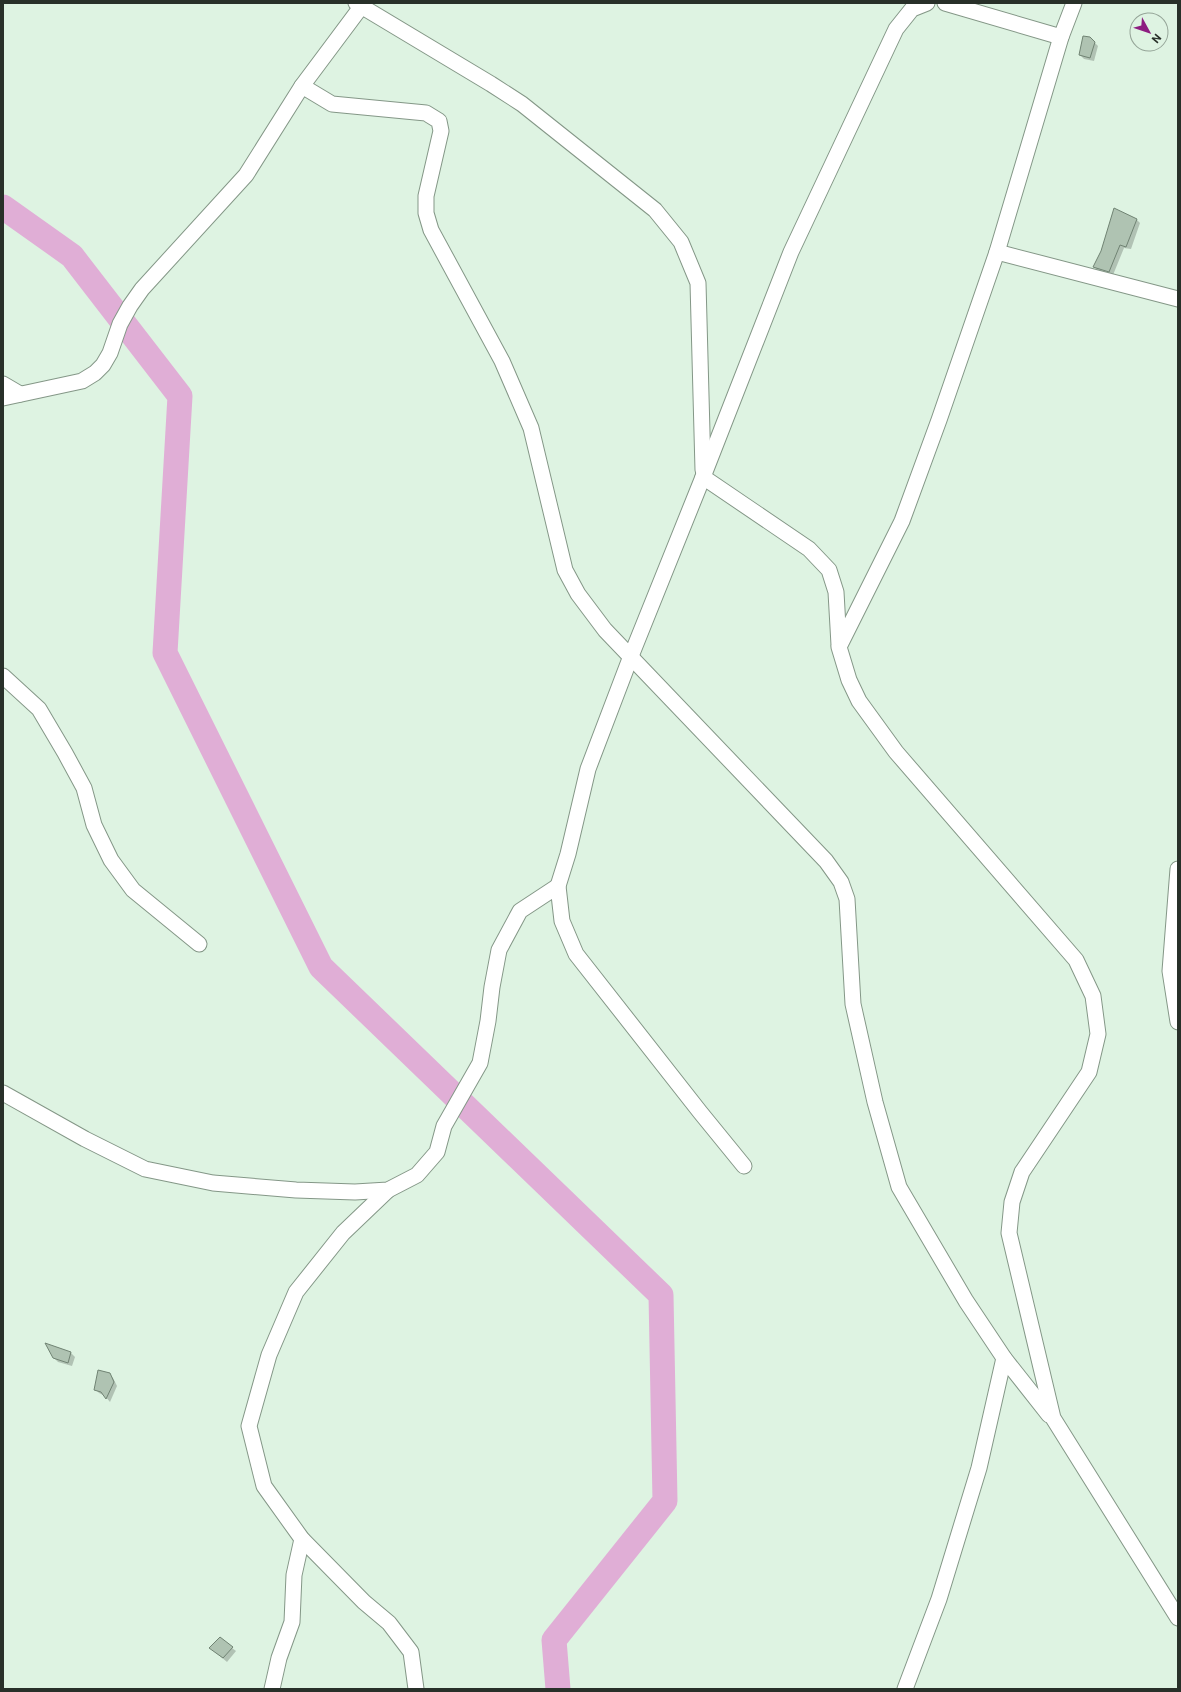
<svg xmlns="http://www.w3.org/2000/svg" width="1181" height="1692" font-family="Roboto,sans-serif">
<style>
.shadow{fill:#0003}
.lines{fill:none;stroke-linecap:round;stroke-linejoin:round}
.river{stroke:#e0aed6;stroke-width:25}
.building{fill:#afc3b2;stroke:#708373}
.minor-casing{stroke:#849787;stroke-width:17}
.minor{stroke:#fff;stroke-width:15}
</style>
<rect width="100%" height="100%" fill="#def3e2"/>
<!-- shadow -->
<g class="shadow">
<polygon points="1090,38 1098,46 1094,61 1084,59 1080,55"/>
<polygon points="1136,219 1140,223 1131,249 1124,248 1113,275 1099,271 1095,268 1102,251"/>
<polygon points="47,1345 71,1353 75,1357 72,1366 58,1362 54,1358"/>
<polygon points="109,1374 113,1378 117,1386 110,1402 105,1396 99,1393 95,1389"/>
<polygon points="232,1648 236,1651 227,1662 214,1651"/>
</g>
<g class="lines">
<!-- river -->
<polyline class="river" points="3,207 72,256 180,396 165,653 321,967 661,1295 665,1501 554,1640 558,1689"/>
</g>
<!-- building -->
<g class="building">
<polygon points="1083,36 1090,37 1095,42 1090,58 1079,55"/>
<polygon points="1114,208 1137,219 1126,247 1120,245 1109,272 1093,267 1101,251"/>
<polygon points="45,1343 71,1352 68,1363 53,1358"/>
<polygon points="98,1370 110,1373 114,1382 106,1399 101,1392 94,1390"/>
<polygon points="220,1637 233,1647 223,1658 209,1648"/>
</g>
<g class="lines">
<!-- minor casing -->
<g class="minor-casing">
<g id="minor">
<polyline points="356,3 491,84 522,104 655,210 681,242 698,283 703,470"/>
<polyline points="945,3 1061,37"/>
<polyline points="1074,3 1061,37 997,252 939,420 902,521 839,647 849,680 859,701 896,752 1076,960 1093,996 1098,1034 1089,1072 1022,1172 1012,1202 1009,1233 1053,1418 1178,1618"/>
<polyline points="302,86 332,104 426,113 439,121 441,131 426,196 426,213 431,230 502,361 531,428 565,570 578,594 605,630 826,861 841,882 847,899 853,1004 875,1102 899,1187 966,1301 1004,1358 1049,1415"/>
<polyline points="997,252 1178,299"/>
<polyline points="3,384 20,394"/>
<polyline points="3,398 82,381 95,373 103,365 110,353 120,324 130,306 142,289 246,175 302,86 364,3"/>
<polyline points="703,477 809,549 829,570 836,592 839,645"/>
<polyline points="3,676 39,709 65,753 84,788 94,825 111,860 133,890 199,944"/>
<polyline points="1178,869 1170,971 1178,1022"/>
<polyline points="3,1093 85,1139 145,1169 213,1183 296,1190 355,1192 388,1190 417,1175 437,1152 444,1126 480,1063 488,1021 492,987 499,950 520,911 558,886"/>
<polyline points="744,1166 700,1112 576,954 562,921 558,886 568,854 588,769 631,656 703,477 791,252 896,29 912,9 927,3"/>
<polyline points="388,1190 343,1233 296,1292 269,1355 249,1426 264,1486 302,1539 364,1602 389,1623 411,1652 416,1689"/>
<polyline points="272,1689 279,1658 292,1622 294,1575 302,1539"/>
<polyline points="905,1689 939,1599 979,1468 1004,1358"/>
</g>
</g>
<!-- minor -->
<use href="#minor" class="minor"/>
</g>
<!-- border -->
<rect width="1181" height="1692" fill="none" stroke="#283029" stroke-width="8"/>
<!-- north arrow -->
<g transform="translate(1149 32) rotate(130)"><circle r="19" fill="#def3e2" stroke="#95a598"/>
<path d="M0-3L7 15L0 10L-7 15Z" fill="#8d1d80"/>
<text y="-6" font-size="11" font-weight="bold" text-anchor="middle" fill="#283029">N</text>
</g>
</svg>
